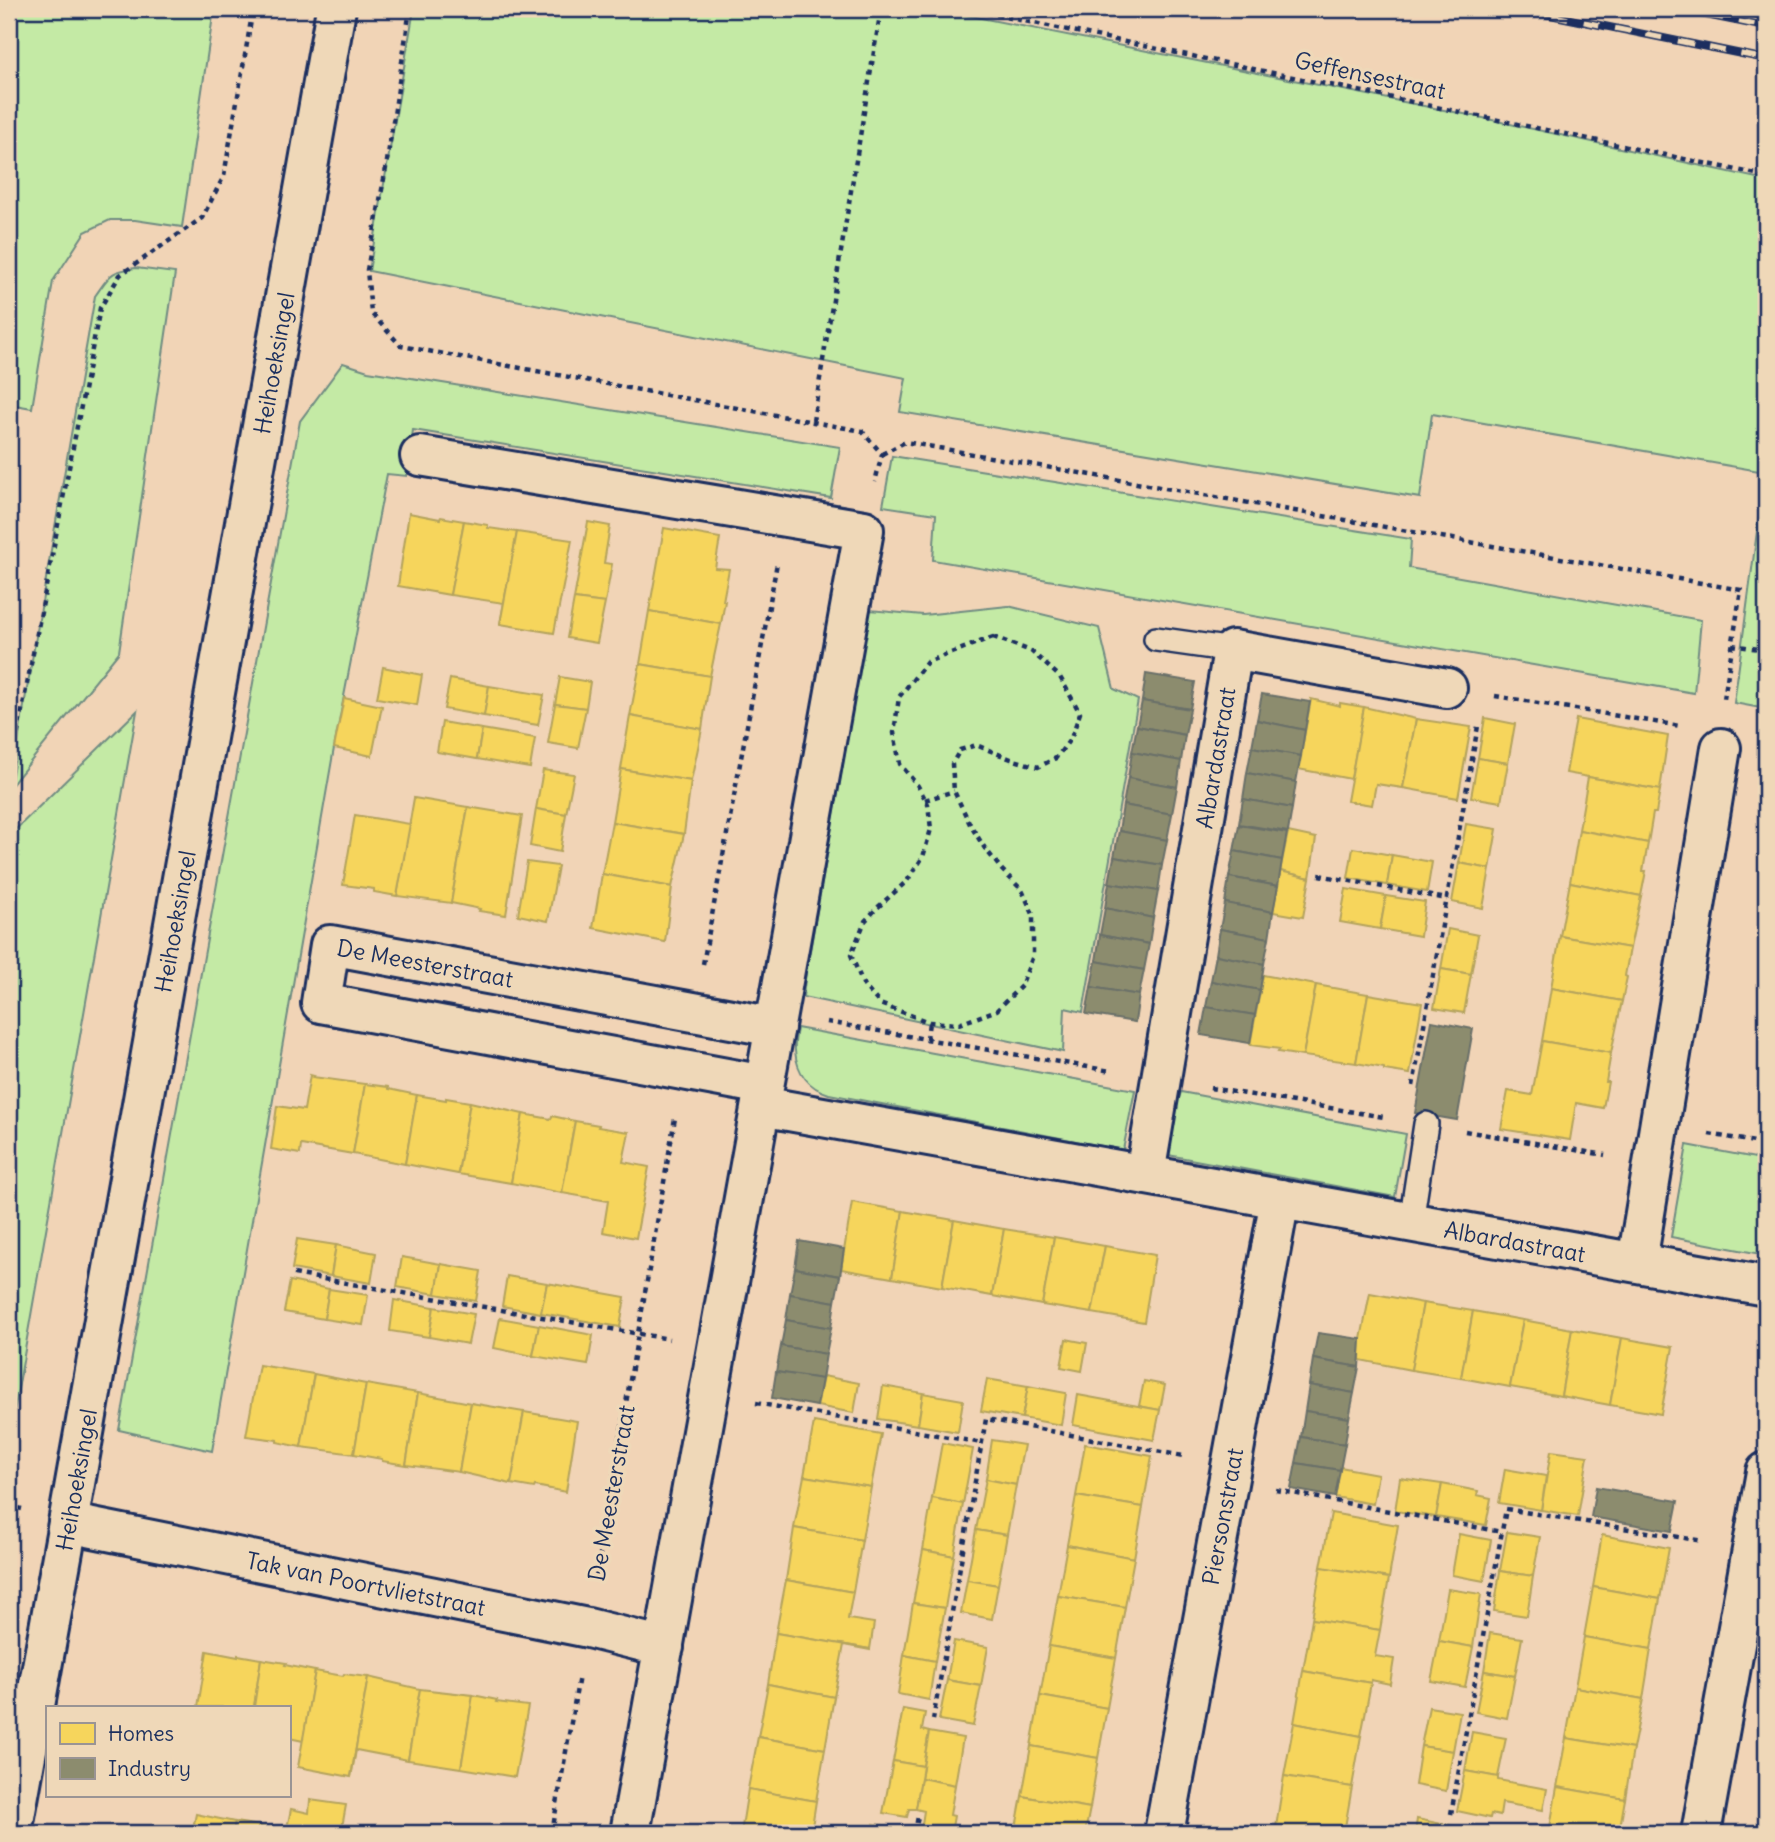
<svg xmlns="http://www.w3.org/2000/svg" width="1775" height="1842" font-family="Delius,sans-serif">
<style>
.green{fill:#c4eaa5;stroke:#708c82;stroke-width:2}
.homes{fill:#f6d55c;stroke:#b4a35d;stroke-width:2}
.industry{fill:#8c8c6e;stroke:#6a7069;stroke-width:2}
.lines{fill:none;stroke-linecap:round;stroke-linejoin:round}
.service-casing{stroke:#1b2f5e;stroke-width:28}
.minor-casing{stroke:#1b2f5e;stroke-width:44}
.tertiary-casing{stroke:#1b2f5e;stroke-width:44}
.path{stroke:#1b2f5e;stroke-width:4.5;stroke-dasharray:5 5;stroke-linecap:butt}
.service{stroke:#efd8b8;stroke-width:23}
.minor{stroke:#efd8b8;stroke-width:38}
.tertiary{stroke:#efd8b8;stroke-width:38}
.rail-casing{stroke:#1b2f5e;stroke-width:8}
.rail{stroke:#efd8b8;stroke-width:5;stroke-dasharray:16;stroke-linecap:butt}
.labels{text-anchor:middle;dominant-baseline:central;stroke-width:7;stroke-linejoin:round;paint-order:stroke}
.street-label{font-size:23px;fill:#1b2f5e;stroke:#efd8b8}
</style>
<rect width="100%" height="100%" fill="#f1d4b6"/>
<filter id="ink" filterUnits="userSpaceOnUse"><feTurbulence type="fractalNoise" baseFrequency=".0143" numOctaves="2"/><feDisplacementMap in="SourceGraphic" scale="14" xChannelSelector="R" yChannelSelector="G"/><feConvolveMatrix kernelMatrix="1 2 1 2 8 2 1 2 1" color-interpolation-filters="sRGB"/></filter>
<g filter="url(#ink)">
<!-- green -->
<g class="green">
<polygon points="9,9 214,9 182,227 135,220 110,220 85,232 53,281 32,408 9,404"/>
<polygon points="414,9 936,9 1474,116 1766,180 1766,709 1734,703 1765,472 1432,414 1420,498 900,412 906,378 369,271"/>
<path d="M136 268 175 273 119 652 10 787 95 296C110 275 109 271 136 268Z"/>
<polygon points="343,363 368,371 840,447 831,498 413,430 407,476 387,474 334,748 212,1451 119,1430 300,421"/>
<polygon points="892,456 1411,539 1409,568 1701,620 1694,693 933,560 936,514 883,506"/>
<polygon points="1008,606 1099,628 1114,689 1138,700 1083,1012 1065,1008 1063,1052 803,997 805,979 870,610 923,615"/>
<polygon points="137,711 9,1441 9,836"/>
<path d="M797 1028 1135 1090 1123 1150 829 1094C809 1088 797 1073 795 1051 794 1044 796 1035 797 1028Z"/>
<polygon points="1181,1092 1406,1134 1395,1197 1168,1155 1174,1113"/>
<polygon points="1687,1145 1766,1160 1766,1255 1671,1237"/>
</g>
<!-- homes -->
<g class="homes">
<polygon points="409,513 440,519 441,517 464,521 450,595 398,586"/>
<polygon points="464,521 488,525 488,528 517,532 500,624 504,603 450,595"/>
<polygon points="588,522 610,526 604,563 612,564 605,603 574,599"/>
<polygon points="664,528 720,538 715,568 729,569 723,601 725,601 721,624 649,611"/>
<polygon points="517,532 572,540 554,633 500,624"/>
<polygon points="574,599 605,603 597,643 567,638"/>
<polygon points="649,611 721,624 710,676 640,664"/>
<polygon points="640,664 710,676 702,729 630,716"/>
<polygon points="383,667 422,675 417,705 377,698"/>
<polygon points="560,677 590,682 586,708 555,704"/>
<polygon points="450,679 489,686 484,716 444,709"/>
<polygon points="489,686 544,695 538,725 484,716"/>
<polygon points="344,698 382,706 372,756 334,748"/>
<polygon points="1311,699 1340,706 1340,703 1364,707 1351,779 1298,769"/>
<polygon points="555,704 586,708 578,748 548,743"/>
<polygon points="1364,707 1416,719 1403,788 1376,784 1372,805 1347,801"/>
<polygon points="630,716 702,729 691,781 621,769"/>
<polygon points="1485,718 1515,724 1508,763 1478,758"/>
<polygon points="1416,719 1471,727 1458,798 1403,788"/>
<polygon points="1576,719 1668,736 1660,790 1566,773"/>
<polygon points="442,722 482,729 477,759 437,752"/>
<polygon points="482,729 535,738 530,768 477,759"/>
<polygon points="1478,758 1508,763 1501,802 1471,797"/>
<polygon points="621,769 691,781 684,834 612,822"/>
<polygon points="543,770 574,774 566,814 536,809"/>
<polygon points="1588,777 1660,790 1656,813 1653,813 1648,843 1579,830"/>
<polygon points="414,798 468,807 451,903 397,896"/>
<polygon points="468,807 522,816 506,915 479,911 480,909 451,903"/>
<polygon points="536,809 566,814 560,852 530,846"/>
<polygon points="355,815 410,824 397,896 374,892 374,889 343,885"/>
<polygon points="612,822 684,834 672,887 602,874"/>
<polygon points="1466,824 1497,829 1490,869 1459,863"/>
<polygon points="1579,830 1648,843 1643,871 1646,871 1641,896 1570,882"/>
<polygon points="1288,832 1316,838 1310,878 1280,871"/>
<polygon points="1353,848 1392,855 1387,885 1348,878"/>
<polygon points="1392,855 1432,862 1427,892 1387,885"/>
<polygon points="527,862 558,866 548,921 518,915"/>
<polygon points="1459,863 1490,869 1483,908 1452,902"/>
<polygon points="1280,871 1310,878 1303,917 1273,912"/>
<polygon points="602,874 672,887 665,942 593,928"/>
<polygon points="1570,882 1641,896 1630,948 1560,936"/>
<polygon points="1346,889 1386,896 1380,929 1340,922"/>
<polygon points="1386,896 1425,902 1420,936 1380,929"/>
<polygon points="1448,929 1478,935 1471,974 1441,969"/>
<polygon points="1560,936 1630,948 1625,976 1627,977 1622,1001 1551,988"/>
<polygon points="1441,969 1471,974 1464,1013 1434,1008"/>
<polygon points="1263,975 1316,985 1303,1056 1278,1052 1280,1049 1250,1045"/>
<polygon points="1316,985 1368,994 1356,1063 1303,1056"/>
<polygon points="1551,988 1622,1001 1611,1053 1542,1041"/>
<polygon points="1368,994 1422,1003 1410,1074 1384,1070 1384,1068 1356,1063"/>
<polygon points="1542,1041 1611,1053 1606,1082 1608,1082 1603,1108 1576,1103 1570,1140 1501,1129 1508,1091 1532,1095"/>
<polygon points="310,1075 314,1076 313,1077 365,1084 353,1154 301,1145 300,1154 271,1149 277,1106 304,1110"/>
<polygon points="365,1084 388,1087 388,1089 417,1095 405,1164 353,1154"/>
<polygon points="417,1095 446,1100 446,1098 470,1102 458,1174 405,1164"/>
<polygon points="470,1102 523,1114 511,1183 458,1174"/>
<polygon points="523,1114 551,1119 552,1116 575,1121 562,1193 511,1183"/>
<polygon points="575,1121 599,1125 598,1127 629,1132 623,1162 649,1167 636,1238 603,1232 608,1201 562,1193"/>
<polygon points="852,1202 903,1211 892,1278 841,1269"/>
<polygon points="903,1211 954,1220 942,1287 892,1278"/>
<polygon points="954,1220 1004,1229 992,1296 942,1287"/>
<polygon points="1004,1229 1054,1237 1042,1305 992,1296"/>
<polygon points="1054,1237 1105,1246 1092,1313 1042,1305"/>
<polygon points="297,1239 336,1245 331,1276 292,1269"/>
<polygon points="336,1245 376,1253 371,1283 331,1276"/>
<polygon points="1105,1246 1155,1255 1144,1322 1092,1313"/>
<polygon points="402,1257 441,1264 436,1294 397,1287"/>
<polygon points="441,1264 481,1271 476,1301 436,1294"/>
<polygon points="507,1276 547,1283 541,1313 502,1306"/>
<polygon points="290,1281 329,1289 324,1319 284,1312"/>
<polygon points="547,1283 625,1297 620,1327 541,1313"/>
<polygon points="329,1289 368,1295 363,1325 324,1319"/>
<polygon points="1370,1293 1423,1303 1411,1370 1360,1360 1361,1339"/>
<polygon points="394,1300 434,1307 429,1337 390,1331"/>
<polygon points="1423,1303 1473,1311 1461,1378 1411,1370"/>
<polygon points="434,1307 474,1314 468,1344 429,1337"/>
<polygon points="1473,1311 1523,1320 1510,1387 1461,1378"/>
<polygon points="500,1318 539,1325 533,1356 494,1348"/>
<polygon points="1523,1320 1572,1329 1561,1396 1510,1387"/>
<polygon points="539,1325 593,1335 588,1365 533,1356"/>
<polygon points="1572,1329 1622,1338 1610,1405 1561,1396"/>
<polygon points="1622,1338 1673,1347 1661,1414 1610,1405"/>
<polygon points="1066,1339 1087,1343 1082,1371 1061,1367"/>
<polygon points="259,1365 314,1374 301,1447 277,1442 277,1440 246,1436"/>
<polygon points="314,1374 366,1384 354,1454 301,1447"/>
<polygon points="823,1376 859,1383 854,1413 817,1406"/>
<polygon points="987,1379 1028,1386 1022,1418 981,1411"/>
<polygon points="1144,1381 1165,1385 1160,1410 1139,1406"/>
<polygon points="366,1384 418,1393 406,1465 382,1461 382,1459 354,1454"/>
<polygon points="883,1386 923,1393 918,1425 878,1419"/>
<polygon points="1028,1386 1066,1393 1061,1425 1022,1418"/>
<polygon points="418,1393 471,1403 459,1472 406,1465"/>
<polygon points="923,1393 963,1400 958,1432 918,1425"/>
<polygon points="1078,1395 1160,1410 1154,1440 1073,1425"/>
<polygon points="471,1403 524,1412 511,1484 459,1472"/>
<polygon points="524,1412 577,1421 566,1492 535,1486 534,1488 511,1484"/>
<polygon points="814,1422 881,1434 871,1487 804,1476"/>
<polygon points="992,1440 1024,1445 1016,1485 986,1479"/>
<polygon points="942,1443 973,1449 963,1504 932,1498"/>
<polygon points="1085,1444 1152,1456 1143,1507 1076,1496"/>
<polygon points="1551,1451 1588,1456 1578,1516 1541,1510"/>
<polygon points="1340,1467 1378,1474 1373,1504 1335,1497"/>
<polygon points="1505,1469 1546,1476 1541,1510 1499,1503"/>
<polygon points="804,1476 871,1487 862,1540 794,1528"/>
<polygon points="1400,1478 1442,1484 1436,1517 1395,1511"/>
<polygon points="986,1479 1016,1485 1007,1535 976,1530"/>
<polygon points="1442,1484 1478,1491 1477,1495 1491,1498 1486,1525 1436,1517"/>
<polygon points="1076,1496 1143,1507 1134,1558 1067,1545"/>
<polygon points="932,1498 963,1504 954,1556 923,1550"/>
<polygon points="1331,1513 1398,1525 1389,1578 1321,1567"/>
<polygon points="794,1528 862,1540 853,1592 786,1580"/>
<polygon points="976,1530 1007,1535 998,1585 967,1580"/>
<polygon points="1507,1532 1540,1537 1533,1576 1500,1571"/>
<polygon points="1459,1534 1491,1540 1484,1581 1452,1575"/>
<polygon points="1602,1535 1669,1548 1660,1599 1593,1587"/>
<polygon points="1067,1545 1134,1558 1125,1607 1058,1596"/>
<polygon points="923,1550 954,1556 945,1608 913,1603"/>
<polygon points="1321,1567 1389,1578 1380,1630 1312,1619"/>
<polygon points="1500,1571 1533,1576 1527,1616 1494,1611"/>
<polygon points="786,1580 853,1592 848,1619 874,1623 870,1649 776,1633"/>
<polygon points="967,1580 998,1585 992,1619 961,1613"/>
<polygon points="1593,1587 1660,1599 1651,1649 1584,1637"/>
<polygon points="1448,1589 1481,1594 1473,1647 1439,1641"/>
<polygon points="1058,1596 1125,1607 1116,1658 1049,1646"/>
<polygon points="913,1603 945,1608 935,1661 904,1655"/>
<polygon points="1312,1619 1380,1630 1375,1656 1394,1659 1390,1684 1371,1680 1371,1683 1303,1671"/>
<polygon points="776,1633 870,1649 870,1650 844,1645 834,1697 768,1684"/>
<polygon points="1490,1633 1522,1638 1515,1676 1484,1671"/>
<polygon points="1584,1637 1651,1649 1643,1699 1575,1687"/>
<polygon points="954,1641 988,1647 981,1686 947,1680"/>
<polygon points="1439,1641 1473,1647 1465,1687 1431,1681"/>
<polygon points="1049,1646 1116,1658 1107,1708 1040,1696"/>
<polygon points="207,1651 238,1657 238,1655 261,1659 254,1707 198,1707"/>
<polygon points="904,1655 935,1661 929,1700 898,1694"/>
<polygon points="261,1659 286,1663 285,1665 315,1671 303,1741 289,1738 289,1707 254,1707"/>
<polygon points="315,1671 343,1676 344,1674 368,1677 351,1777 298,1767"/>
<polygon points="1303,1671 1371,1683 1361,1736 1294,1723"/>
<polygon points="1484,1671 1515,1676 1507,1718 1476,1712"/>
<polygon points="368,1677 420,1689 408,1760 356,1750 351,1777"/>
<polygon points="947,1680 981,1686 973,1726 939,1720"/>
<polygon points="768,1684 834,1697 825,1749 758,1737"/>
<polygon points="1575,1687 1643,1699 1633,1749 1566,1738"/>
<polygon points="420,1689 473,1695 461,1768 408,1760"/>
<polygon points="473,1695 497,1700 496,1702 528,1706 515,1777 461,1768"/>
<polygon points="1040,1696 1107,1708 1098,1758 1031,1746"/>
<polygon points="1429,1707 1460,1712 1453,1751 1421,1746"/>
<polygon points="903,1709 925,1713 922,1730 929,1732 923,1766 893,1761"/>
<polygon points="1294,1723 1361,1736 1352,1787 1284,1776"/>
<polygon points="929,1732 963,1738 955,1785 921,1778"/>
<polygon points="1472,1732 1506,1738 1498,1777 1465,1771"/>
<polygon points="758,1737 825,1749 816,1801 748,1789"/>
<polygon points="1566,1738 1633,1749 1625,1799 1557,1787"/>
<polygon points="1031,1746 1098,1758 1090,1808 1022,1796"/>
<polygon points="1421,1746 1453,1751 1446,1791 1415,1785"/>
<polygon points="893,1761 923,1766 916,1809 909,1809 907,1817 883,1813"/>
<polygon points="1465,1771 1498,1777 1498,1780 1547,1789 1543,1810 1502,1803 1500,1816 1491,1814 1490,1818 1457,1811"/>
<polygon points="1284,1776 1352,1787 1344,1833 1307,1833 1276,1827"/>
<polygon points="921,1778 955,1785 950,1815 954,1816 951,1833 921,1830 924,1811 916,1809"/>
<polygon points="1557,1787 1625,1799 1619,1833 1549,1833"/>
<polygon points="748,1789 816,1801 811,1833 741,1833"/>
<polygon points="1022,1796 1090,1808 1085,1833 1015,1833"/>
<polygon points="310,1800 346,1805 341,1833 286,1833 291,1809 309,1813"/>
<polygon points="196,1814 235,1822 233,1833 192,1833"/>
<polygon points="1417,1819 1447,1825 1446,1833 1415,1833"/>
<polygon points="235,1822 274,1828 273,1833 233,1833"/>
<polygon points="874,1824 905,1830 904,1833 872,1833"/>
<polygon points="1447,1825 1478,1830 1478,1833 1446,1833"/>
</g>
<!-- industry -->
<g class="industry">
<polygon points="1146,674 1195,682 1190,709 1142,701"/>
<polygon points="1262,694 1310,702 1305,730 1257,720"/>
<polygon points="1142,701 1190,709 1185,735 1137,726"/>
<polygon points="1257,720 1305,730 1301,756 1252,747"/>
<polygon points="1137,726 1185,735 1181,761 1132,752"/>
<polygon points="1252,747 1301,756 1296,782 1247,773"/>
<polygon points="1132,752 1181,761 1177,787 1128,778"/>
<polygon points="1247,773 1296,782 1292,808 1243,799"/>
<polygon points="1128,778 1177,787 1172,814 1123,805"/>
<polygon points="1243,799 1292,808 1288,832 1239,824"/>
<polygon points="1123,805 1172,814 1167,840 1119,831"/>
<polygon points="1239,825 1287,833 1282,860 1234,851"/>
<polygon points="1119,831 1167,840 1162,865 1114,857"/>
<polygon points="1234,851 1282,860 1278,886 1229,877"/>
<polygon points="1114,857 1162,865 1158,891 1109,883"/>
<polygon points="1229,877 1278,886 1273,912 1225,903"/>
<polygon points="1109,883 1158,891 1153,918 1105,908"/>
<polygon points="1225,903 1273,912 1269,938 1220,929"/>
<polygon points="1105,908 1153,918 1149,944 1100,935"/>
<polygon points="1220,929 1269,938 1264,964 1216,955"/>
<polygon points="1100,935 1149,944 1144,970 1096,961"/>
<polygon points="1216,955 1264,964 1260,990 1211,981"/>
<polygon points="1096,961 1144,970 1139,995 1091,987"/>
<polygon points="1211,981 1260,990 1255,1015 1206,1007"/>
<polygon points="1091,987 1139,995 1135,1022 1086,1014"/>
<polygon points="1206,1007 1255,1015 1250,1043 1201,1035"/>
<polygon points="1432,1021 1473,1029 1457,1120 1415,1113"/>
<polygon points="799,1241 844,1249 840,1276 795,1268"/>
<polygon points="795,1268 840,1276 835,1302 790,1294"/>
<polygon points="790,1294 835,1302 831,1328 786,1320"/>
<polygon points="786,1320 831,1328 826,1354 781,1346"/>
<polygon points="1318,1333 1361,1339 1359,1367 1313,1359"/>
<polygon points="781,1346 826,1354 822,1379 776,1372"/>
<polygon points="1313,1359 1359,1367 1354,1393 1309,1385"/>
<polygon points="776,1372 822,1379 817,1406 772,1398"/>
<polygon points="1309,1385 1354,1393 1349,1418 1305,1411"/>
<polygon points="1305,1411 1349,1418 1345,1444 1301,1437"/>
<polygon points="1301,1437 1345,1444 1340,1470 1296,1463"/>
<polygon points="1296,1463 1340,1470 1335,1497 1291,1489"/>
<polygon points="1596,1487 1678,1501 1672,1531 1591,1517"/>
</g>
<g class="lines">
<!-- service casing -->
<g class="service-casing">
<g id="service">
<polyline points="1156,639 1233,650"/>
<polyline points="1411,1222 1426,1124"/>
</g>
</g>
<!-- minor casing -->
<g class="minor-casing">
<g id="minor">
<polyline points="420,456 864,530 630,1833"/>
<path id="s1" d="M764 1085 321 1003 330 945 775 1027"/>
<path id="s2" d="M761 1106 1766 1286"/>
<path id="s3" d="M1145 1174 1233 650 1447 688"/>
<polyline points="1637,1262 1721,748"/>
<path id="s4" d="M68 1523 588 1628 664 1647"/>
<path id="s5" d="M1164 1833 1280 1199"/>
<polyline points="1701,1833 1766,1472"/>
</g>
</g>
<!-- tertiary casing -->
<g class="tertiary-casing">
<g id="tertiary">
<path id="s6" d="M12 1833 68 1523 336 9"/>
</g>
</g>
<!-- path -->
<g class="path">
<polyline points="410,9 386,168 367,270 371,313 401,346 862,431 882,454 875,482"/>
<polyline points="967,9 1766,176"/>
<polyline points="813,421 881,9"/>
<polyline points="882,454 905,442 1741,590 1724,699"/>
<polygon points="993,637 1031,651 1060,677 1080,713 1071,738 1056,758 1038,767 1011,759 976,745 960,750 952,764 954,791 971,826 984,847 1002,870 1022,890 1033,914 1033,956 1021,986 997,1010 959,1024 929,1022 880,1004 864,986 851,955 865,921 877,908 907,881 923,857 931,829 928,804 918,786 900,764 894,733 899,697 927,662"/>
<polyline points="1732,645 1766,650"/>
<polyline points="1495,696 1680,726"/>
<polyline points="9,773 11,767 100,308 120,275 202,218 224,176 253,9"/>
<polyline points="925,800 954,791"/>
<polyline points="1319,875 1447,899"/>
<polyline points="703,964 777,563"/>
<polyline points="827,1022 1111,1071"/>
<polyline points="927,1039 929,1022"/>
<polyline points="1413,1086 1478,726"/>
<polyline points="1210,1088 1384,1117"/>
<polyline points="1465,1131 1605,1155"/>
<polyline points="1709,1134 1766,1144"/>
<polyline points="294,1274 669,1339"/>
<polyline points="756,1403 982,1443"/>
<polyline points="1276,1490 1502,1532"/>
<polyline points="9,1506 22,1509"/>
<polyline points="596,1578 675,1118"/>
<polyline points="933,1720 986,1419 1183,1456"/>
<polyline points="1451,1814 1506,1509 1703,1541"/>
<polyline points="552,1833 579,1676"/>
<polyline points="915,1833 918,1816"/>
</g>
<!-- service -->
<use href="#service" class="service"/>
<!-- minor -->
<use href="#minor" class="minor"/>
<!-- tertiary -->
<use href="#tertiary" class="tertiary"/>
<!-- rail casing -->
<g class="rail-casing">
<g id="rail">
<polyline points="1521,9 1766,59"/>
<polyline points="1676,9 1766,27"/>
</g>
</g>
<!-- rail -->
<use href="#rail" class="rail"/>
</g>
</g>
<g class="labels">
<!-- street labels -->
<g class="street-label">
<text transform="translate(1370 75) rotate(12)">Geffensestraat</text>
<text stroke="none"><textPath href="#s6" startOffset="1493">Heihoeksingel</textPath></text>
<text stroke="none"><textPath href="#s3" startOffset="422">Albardastraat</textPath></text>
<text stroke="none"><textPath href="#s6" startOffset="926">Heihoeksingel</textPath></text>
<text stroke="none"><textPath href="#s1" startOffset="606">De Meesterstraat</textPath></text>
<text stroke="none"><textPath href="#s2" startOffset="766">Albardastraat</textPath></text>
<text stroke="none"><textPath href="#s6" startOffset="359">Heihoeksingel</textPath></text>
<text transform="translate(611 1493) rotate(-80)">De Meesterstraat</text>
<text stroke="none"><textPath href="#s5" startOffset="322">Piersonstraat</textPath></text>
<text stroke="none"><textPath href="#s4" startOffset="304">Tak van Poortvlietstraat</textPath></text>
</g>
</g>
<!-- margin -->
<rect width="1775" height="1842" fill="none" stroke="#efd8b8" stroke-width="35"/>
<rect x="18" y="18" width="1740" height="1807" fill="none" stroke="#1b2f5e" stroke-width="2.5" filter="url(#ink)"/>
<!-- legend -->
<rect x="46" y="1706" width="245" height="91" fill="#efd8b8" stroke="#9a9494" stroke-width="2"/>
<rect x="60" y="1723" width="35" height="21" fill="#f6d55c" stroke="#9a9494" stroke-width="2"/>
<text x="108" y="1741" font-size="21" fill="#1b2f5e">Homes</text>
<rect x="60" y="1758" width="35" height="21" fill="#8c8c6e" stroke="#9a9494" stroke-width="2"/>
<text x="108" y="1776" font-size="21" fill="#1b2f5e">Industry</text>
</svg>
